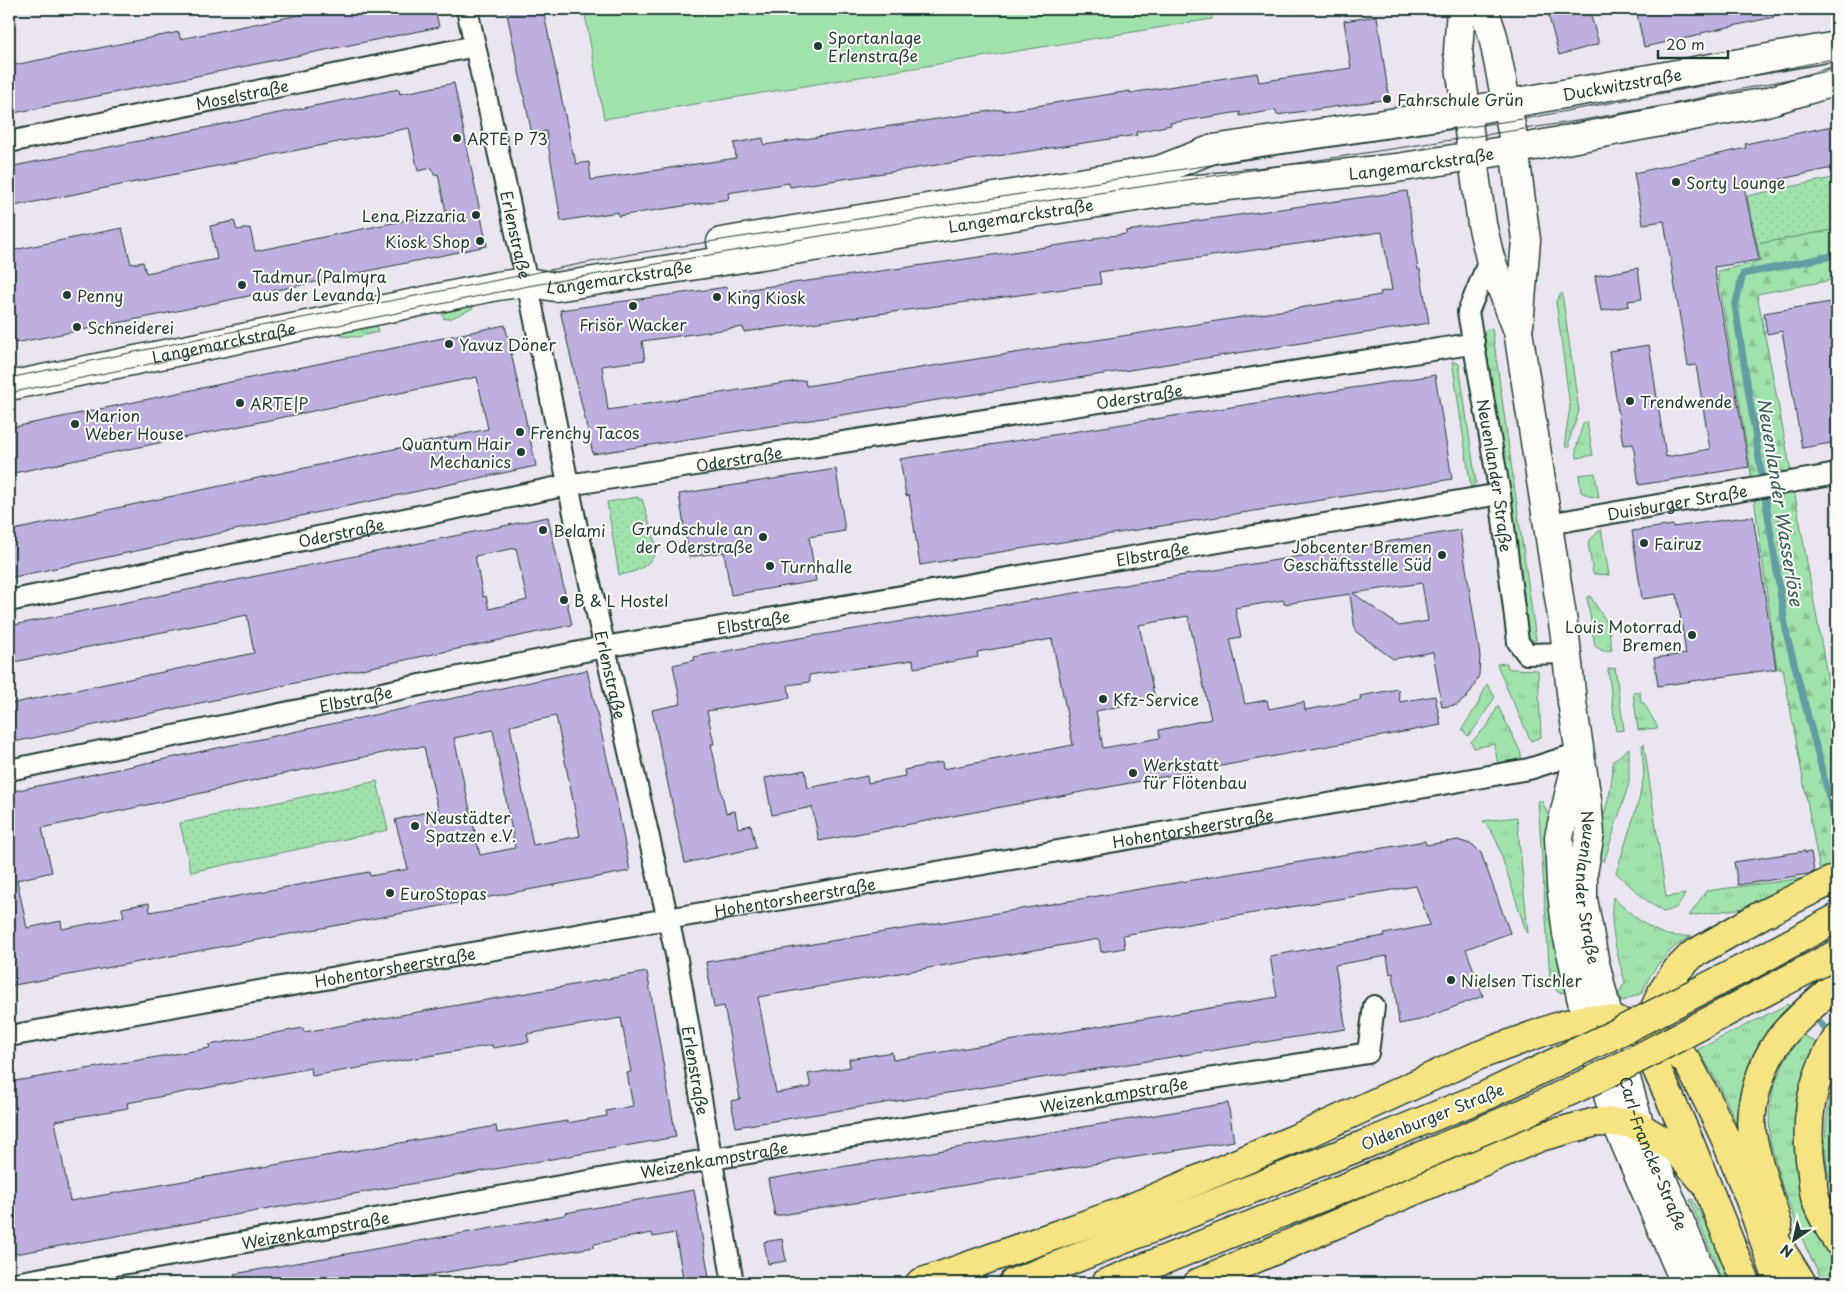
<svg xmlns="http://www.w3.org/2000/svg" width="1846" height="1292" font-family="'Playpen Sans',sans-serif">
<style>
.grass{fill:url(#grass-tufts);stroke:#609070}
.forest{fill:url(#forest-firs);stroke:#609070}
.park{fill:url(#park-dots);stroke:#609070}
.pitch{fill:#a0e2ac;stroke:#609070}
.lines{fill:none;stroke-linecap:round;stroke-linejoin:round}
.stream{stroke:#629da3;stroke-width:7}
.building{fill:#beafe0;stroke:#1f3d34;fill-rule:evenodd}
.street-casing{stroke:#1f3d34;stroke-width:24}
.secondary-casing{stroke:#1f3d34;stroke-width:31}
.highway-casing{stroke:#1f3d34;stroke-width:31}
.street{stroke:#fdfcf7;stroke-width:20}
.secondary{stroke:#fdfcf7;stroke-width:28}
.highway{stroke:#f6e381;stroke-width:28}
.tram{stroke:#1f3d34;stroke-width:1}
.highway-bridge-casing{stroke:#1f3d34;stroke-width:31;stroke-linecap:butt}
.highway-bridge{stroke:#f6e381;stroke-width:28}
.poi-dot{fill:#1f3d34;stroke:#fdfcf7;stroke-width:2}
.labels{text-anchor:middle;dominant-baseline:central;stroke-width:4;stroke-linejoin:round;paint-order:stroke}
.poi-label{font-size:16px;fill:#1f3d34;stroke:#fdfcf7;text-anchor:start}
.street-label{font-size:16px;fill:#1f3d34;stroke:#fdfcf7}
.water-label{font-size:18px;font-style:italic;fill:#355d59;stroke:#fdfcf7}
</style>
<defs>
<pattern id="grass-tufts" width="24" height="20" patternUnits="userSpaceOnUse" patternTransform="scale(1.25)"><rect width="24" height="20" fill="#a0e2ac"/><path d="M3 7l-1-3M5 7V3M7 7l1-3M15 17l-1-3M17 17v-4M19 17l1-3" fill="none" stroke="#89c395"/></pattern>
<pattern id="forest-firs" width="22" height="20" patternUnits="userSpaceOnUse" patternTransform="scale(1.25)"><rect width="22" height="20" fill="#a0e2ac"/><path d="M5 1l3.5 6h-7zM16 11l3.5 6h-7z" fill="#89c395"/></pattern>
<pattern id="park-dots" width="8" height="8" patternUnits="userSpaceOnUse" patternTransform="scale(1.25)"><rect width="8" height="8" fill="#a0e2ac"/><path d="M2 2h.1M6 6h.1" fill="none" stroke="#89c395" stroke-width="1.8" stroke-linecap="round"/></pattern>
</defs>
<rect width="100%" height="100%" fill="#eae5f0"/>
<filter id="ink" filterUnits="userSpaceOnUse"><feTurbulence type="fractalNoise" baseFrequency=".02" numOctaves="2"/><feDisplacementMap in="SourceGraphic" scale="10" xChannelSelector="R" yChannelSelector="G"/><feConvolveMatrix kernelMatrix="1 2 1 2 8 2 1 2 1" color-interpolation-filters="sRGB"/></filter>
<g filter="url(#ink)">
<!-- grass -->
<g class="grass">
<polygon points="1562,293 1579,411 1569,441 1569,447 1566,448 1565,439 1570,407 1556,301"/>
<polygon points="473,306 473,308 452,318 444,319 442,313"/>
<polygon points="377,326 378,332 358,337 341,336 340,332"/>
<polygon points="1492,328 1536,640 1527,641 1484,331"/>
<polygon points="1452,361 1459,364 1476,483 1471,488"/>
<polygon points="1587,422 1593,455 1577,458 1576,449 1583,423"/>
<polygon points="1595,473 1599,498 1589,496 1581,492 1579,475"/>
<polygon points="1601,529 1609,575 1593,574 1588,542"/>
<polygon points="1590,596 1608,624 1612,650 1603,651 1595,646 1587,597"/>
<polygon points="1507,663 1508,668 1512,669 1538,670 1541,737 1531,741 1505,684 1497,664"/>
<polygon points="1615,668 1624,730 1616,731 1608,669"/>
<polygon points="1487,684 1495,697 1475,728 1468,736 1462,729 1478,704"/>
<polygon points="1640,691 1641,703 1644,703 1658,728 1638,730 1633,692"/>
<polygon points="1498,706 1521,753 1521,759 1498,764 1494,744 1474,748 1471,742 1488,725"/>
<path d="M1644 744 1666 897 1685 894C1680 906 1675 910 1663 912L1645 899 1616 873 1639 800 1644 775 1642 745Z"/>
<path d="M1629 748V783L1604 862 1594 847C1603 818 1613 791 1613 761Z"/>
<polygon points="1538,801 1542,801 1550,819 1570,991 1560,993 1556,990 1550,978"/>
<polygon points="1517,817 1528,933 1526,931 1497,842 1492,832 1483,821"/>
<polygon points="1812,877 1751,907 1689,916 1706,891"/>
<path d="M1613 897C1625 910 1650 931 1668 935 1676 937 1685 936 1692 936 1668 948 1652 968 1642 993L1621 1002 1619 993 1625 982C1617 955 1609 925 1613 897Z"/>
<path d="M1788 1004 1792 1011 1744 1144C1731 1110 1719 1079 1697 1050Z"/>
<polygon points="1802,1034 1819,1045 1806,1199 1821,1243 1837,1266 1837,1283 1824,1283 1806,1248 1782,1186 1770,1141 1769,1113 1774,1085 1785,1060"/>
<path d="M1837 1083V1207C1822 1163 1823 1131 1832 1086Z"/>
<polygon points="1692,1199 1709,1229 1733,1283 1724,1283 1690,1200"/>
</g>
<!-- forest -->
<polygon class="forest" points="1837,229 1837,279 1757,294 1789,461 1837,732 1837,862 1820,872 1783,669 1777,669 1749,460 1717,271 1761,261 1757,244"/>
<!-- park -->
<g class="park">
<polygon points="1837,177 1837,229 1757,244 1747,196"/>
<path d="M638 497 639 500 642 499 656 545 654 546 655 554C647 568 634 573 619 575L607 502Z"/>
<polygon points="377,781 388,830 191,872 180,823"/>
</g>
<!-- pitch -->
<polygon class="pitch" points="584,9 1211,9 1212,19 604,119"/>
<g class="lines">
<!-- stream -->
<g class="stream">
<polyline points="1837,255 1743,274 1735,306 1787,636 1837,827"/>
<polyline points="1817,1019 1831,1036"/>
</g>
</g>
<!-- building -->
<g class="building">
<polygon points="343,9 435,9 439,27 9,114 9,66 179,32 180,39 309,13 310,15"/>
<polygon points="506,9 543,9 573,154 574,154 576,164 589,162 591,180 736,158 734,143 763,138 764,145 1004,109 1004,111 1130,91 1130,93 1257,73 1259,82 1351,68 1344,21 1377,16 1389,99 1277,115 1276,110 1240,116 1240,112 1170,123 1171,125 1136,132 1137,135 790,187 789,183 728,193 729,199 618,216 618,212 561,221 546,131 532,134"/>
<polygon points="1547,9 1589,9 1599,44 1559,55"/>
<polygon points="1636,9 1774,9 1774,17 1701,33 1701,35 1644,47"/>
<polygon points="454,83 487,246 153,316 15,343 9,311 9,251 122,228 131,264 143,262 146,273 217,259 210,226 234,221 237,230 250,228 255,251 446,212 438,174 434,175 432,168 418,171 409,128 9,207 9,167 399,89 400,94"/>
<polygon points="1837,125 1837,167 1744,187 1759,260 1714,267 1749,467 1639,485 1633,444 1623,445 1609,351 1649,345 1666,457 1710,449 1696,365 1688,366 1664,221 1643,224 1634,173 1746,148 1745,144"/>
<path d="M1407 191 1418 270 1420 269 1429 323 593 454 560 310 727 287 728 292 945 262 1094 240V238L1126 234V231ZM1382 232 1392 290 1380 292 1381 295 806 386 805 380 608 410 602 366 645 360 642 341 743 327 744 332 1101 284 1099 272Z"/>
<polygon points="1638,268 1642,299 1628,301 1629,306 1601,311 1595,276"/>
<polygon points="1837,301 1837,395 1832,396 1837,429 1837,442 1802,448 1782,331 1767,334 1764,313"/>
<polygon points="505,325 536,466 9,578 9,531 488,429 477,377 9,474 9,428"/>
<polygon points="1435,375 1452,479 920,565 909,495 906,496 900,459"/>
<polygon points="836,469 845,531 809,537 816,581 731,595 724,552 689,557 679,494"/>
<polygon points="1753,516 1776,669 1658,686 1654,658 1686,654 1677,594 1642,599 1632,531 1673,525 1673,527"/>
<path d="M548 517 572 625 9 743V704L254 653 247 615 9 663V626ZM516 548 527 600 489 609 486 596 483 597 475 556Z"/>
<path d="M1460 530 1480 656 1479 675 1474 686 1467 697 1457 705 1442 707 1433 652 1393 659 1355 631 1350 594 1284 604V600L1235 608 1241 637 1230 639 1245 704 1267 700 1269 709 1304 702 1305 710 1361 700 1360 696 1398 689 1400 702 1435 696 1441 725 819 841 812 807 772 815 765 778 805 770 808 788 867 776 868 783 905 776 904 770 942 762 943 769 1073 745 1052 639 977 652 978 657 914 668 913 660 809 675 810 682 788 685 790 698 707 711 714 744H711L726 813 735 811 738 828 751 825 756 848 685 863 652 710 681 704 673 665 695 660 694 657 782 641ZM1422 583 1428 621 1399 626 1353 593ZM1188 616 1211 719 1159 730 1160 738 1103 748 1096 711 1155 699 1139 625Z"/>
<path d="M587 670 615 793 630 871 9 986V792ZM556 716 580 836 533 845 510 726ZM493 730 515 848 480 855 454 738ZM424 747 438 809 395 820 408 869 370 876 369 872 150 912 149 903 122 908 124 917 62 929 61 921 27 928 17 880 52 872 42 828 220 789V788L264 778 407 748Z"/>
<path d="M1458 840 1473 845 1481 853 1510 933 1466 949 1483 996 1420 1020 1399 1024 1393 973 1390 974 1387 956 1335 965 1346 1029 736 1127 731 1101 740 1099 727 1021 724 1006 714 1008 706 962 1425 841 1426 845ZM1416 886 1430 925 1384 934V936L1270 956 1277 997 893 1060 892 1052 849 1059 850 1067 808 1074 811 1087 776 1093 758 997 1099 939 1101 952 1125 948 1123 935Z"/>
<polygon points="1805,851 1805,853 1811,852 1814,872 1809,874 1738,885 1734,862"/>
<path d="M647 972 676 1137 9 1255V1216L16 1215 9 1173V1082L210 1048 209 1045 303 1028 304 1032ZM621 1018 631 1072 627 1073 633 1106 606 1111 607 1116 567 1123V1121L497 1133 496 1126 70 1201 55 1121 128 1108 127 1103 311 1068 312 1076 492 1045 493 1048 529 1042 527 1034Z"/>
<polygon points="1228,1103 1234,1141 775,1216 768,1179"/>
<polygon points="694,1190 710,1283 684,1283 675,1233 653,1237 652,1233 594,1244 594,1247 382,1283 235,1283 234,1274 565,1215 565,1213"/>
<polygon points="782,1239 786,1261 768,1264 764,1242"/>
</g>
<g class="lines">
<!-- street casing -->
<g class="street-casing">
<g id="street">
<path id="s1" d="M467 9 532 306 576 523 676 954 733 1283"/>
<path id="s2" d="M9 142 475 46"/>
<path id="s3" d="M1490 258 1468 312 1500 494 1518 642 1527 654 1567 653"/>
<path id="s4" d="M1548 524 1837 474"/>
<path id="s5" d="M9 601 568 485 1464 345 1474 342"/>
<path id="s6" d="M9 770 604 647 1500 494"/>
<path id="s7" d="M9 1036 392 967 1529 769 1579 753"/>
<path id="s8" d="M15 1283 712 1159 1368 1053 1374 1006"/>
</g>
</g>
<!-- secondary casing -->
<g class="secondary-casing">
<g id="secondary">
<path id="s9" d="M1461 9 1458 52 1482 224 1490 258 1518 331 1565 636 1572 702 1587 800 1590 833 1583 873V899L1594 959 1609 1020 1640 1127 1706 1283"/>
<polyline points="1484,9 1493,36 1512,131 1526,240 1519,325"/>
<path id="s10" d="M721 242 1159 170 1213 149 1438 116 1837 46"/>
<path id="s11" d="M9 386 497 286 527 282 555 287 1162 193 1397 168 1534 146 1766 102 1837 81"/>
<polyline points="1576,765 1559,837 1561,885 1567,934 1586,1019 1616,1122 1685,1283"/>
</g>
</g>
<!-- highway casing -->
<g class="highway-casing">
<g id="highway">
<path d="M1837 1038C1809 1081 1804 1124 1812 1174 1813 1182 1813 1192 1816 1200 1820 1214 1830 1228 1837 1241"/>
<path d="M1778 1226C1769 1196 1757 1165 1752 1134 1748 1105 1762 1063 1779 1040 1793 1021 1819 1000 1837 984"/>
<polyline points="1776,1242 1802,1283"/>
<polyline points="920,1283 1124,1211 1311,1132 1477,1056 1559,1026 1586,1019 1609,1020 1648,1029 1666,1042 1688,1063 1707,1099 1726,1140 1750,1200 1779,1283"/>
<polyline points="1013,1283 1366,1144"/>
<polyline points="1106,1283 1379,1174"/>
<polyline points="1198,1283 1540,1137 1596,1122 1629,1123 1640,1127 1676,1149 1703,1181"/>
<polyline points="1746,1283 1687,1136 1654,1063 1648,1029 1653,1012 1662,992 1677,970 1692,955 1763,914 1837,878"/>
</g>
</g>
<!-- street -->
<use href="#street" class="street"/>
<!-- secondary -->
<use href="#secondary" class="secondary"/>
<!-- highway -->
<use href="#highway" class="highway"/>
<!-- tram -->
<g class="tram">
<polyline points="9,378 245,329 637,253 1157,173 1529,118 1712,84 1837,58"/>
<polyline points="9,393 528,286 867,228 1577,121 1667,105 1837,69"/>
</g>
<!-- highway-bridge casing -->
<g class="highway-bridge-casing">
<g id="highway-bridge">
<polyline points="1366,1144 1487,1095 1617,1033 1756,962 1837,918"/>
<polyline points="1379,1174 1524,1113 1633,1061 1837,954"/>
</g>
</g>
<!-- highway-bridge -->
<use href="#highway-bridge" class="highway-bridge"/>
</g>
</g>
<!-- markers -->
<g class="poi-dot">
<circle cx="818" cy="46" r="5"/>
<circle cx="1387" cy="99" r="5"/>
<circle cx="457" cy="138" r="5"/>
<circle cx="1676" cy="182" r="5"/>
<circle cx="476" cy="215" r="5"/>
<circle cx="480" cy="241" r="5"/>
<circle cx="242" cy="285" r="5"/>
<circle cx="67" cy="295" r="5"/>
<circle cx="717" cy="297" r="5"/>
<circle cx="633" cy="306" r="5"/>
<circle cx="77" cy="327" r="5"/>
<circle cx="449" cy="344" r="5"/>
<circle cx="1630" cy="401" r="5"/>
<circle cx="240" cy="403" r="5"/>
<circle cx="75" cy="424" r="5"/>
<circle cx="520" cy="432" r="5"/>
<circle cx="521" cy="452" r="5"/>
<circle cx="543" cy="530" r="5"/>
<circle cx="763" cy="537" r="5"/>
<circle cx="1644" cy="543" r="5"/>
<circle cx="1442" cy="555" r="5"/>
<circle cx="770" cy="566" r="5"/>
<circle cx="564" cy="600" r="5"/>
<circle cx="1692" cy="635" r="5"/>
<circle cx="1103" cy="699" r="5"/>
<circle cx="1133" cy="773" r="5"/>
<circle cx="415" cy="826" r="5"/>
<circle cx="390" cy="893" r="5"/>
<circle cx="1451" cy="980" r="5"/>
</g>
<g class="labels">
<!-- poi labels -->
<g class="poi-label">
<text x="828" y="37">Sportanlage<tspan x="828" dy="18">Erlenstraße</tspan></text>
<text x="1397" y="99">Fahrschule Grün</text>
<text x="467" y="138">ARTE P 73</text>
<text x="1686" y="182">Sorty Lounge</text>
<text x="466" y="215" text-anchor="end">Lena Pizzaria</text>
<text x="470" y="241" text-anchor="end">Kiosk Shop</text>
<text x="252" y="276">Tadmur (Palmyra<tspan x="252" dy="18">aus der Levanda)</tspan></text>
<text x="77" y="295">Penny</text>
<text x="727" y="297">King Kiosk</text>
<text x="633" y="324" text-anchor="middle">Frisör Wacker</text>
<text x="87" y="327">Schneiderei</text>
<text x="459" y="344">Yavuz Döner</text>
<text x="1640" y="401">Trendwende</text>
<text x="250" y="403">ARTE|P</text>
<text x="85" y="415">Marion<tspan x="85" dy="18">Weber House</tspan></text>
<text x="530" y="432">Frenchy Tacos</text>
<text x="511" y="443" text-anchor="end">Quantum Hair<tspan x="511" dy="18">Mechanics</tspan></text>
<text x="753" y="528" text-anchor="end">Grundschule an<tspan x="753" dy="18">der Oderstraße</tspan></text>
<text x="553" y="530">Belami</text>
<text x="1654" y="543">Fairuz</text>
<text x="1432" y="546" text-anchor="end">Jobcenter Bremen<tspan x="1432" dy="18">Geschäftsstelle Süd</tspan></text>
<text x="780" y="566">Turnhalle</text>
<text x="574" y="600">B &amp; L Hostel</text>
<text x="1682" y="626" text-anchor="end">Louis Motorrad<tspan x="1682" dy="18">Bremen</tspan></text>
<text x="1113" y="699">Kfz-Service</text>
<text x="1143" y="764">Werkstatt<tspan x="1143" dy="18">für Flötenbau</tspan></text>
<text x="425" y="817">Neustädter<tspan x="425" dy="18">Spatzen e.V.</tspan></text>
<text x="400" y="893">EuroStopas</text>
<text x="1461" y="980">Nielsen Tischler</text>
</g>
<!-- street labels -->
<g class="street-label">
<text stroke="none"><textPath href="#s10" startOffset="916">Duckwitzstraße</textPath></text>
<text stroke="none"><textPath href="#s2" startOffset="238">Moselstraße</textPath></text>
<text stroke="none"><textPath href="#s11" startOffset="1432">Langemarckstraße</textPath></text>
<text stroke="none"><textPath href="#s11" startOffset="1028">Langemarckstraße</textPath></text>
<text stroke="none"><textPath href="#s1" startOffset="231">Erlenstraße</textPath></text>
<text stroke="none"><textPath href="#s11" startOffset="622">Langemarckstraße</textPath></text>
<text stroke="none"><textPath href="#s11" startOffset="219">Langemarckstraße</textPath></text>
<text stroke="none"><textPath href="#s5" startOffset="1149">Oderstraße</textPath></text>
<text stroke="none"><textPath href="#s5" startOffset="744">Oderstraße</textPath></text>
<text stroke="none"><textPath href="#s3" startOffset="224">Neuenlander Straße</textPath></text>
<text stroke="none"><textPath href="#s4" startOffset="131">Duisburger Straße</textPath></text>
<text stroke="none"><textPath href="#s5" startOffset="339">Oderstraße</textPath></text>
<text stroke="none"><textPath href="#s6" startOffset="1164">Elbstraße</textPath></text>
<text stroke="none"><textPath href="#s6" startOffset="759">Elbstraße</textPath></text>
<text stroke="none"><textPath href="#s1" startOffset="681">Erlenstraße</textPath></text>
<text stroke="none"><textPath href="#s6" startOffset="354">Elbstraße</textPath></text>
<text stroke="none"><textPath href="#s7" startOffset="1202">Hohentorsheerstraße</textPath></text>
<text stroke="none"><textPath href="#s9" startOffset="892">Neuenlander Straße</textPath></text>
<text stroke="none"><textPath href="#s7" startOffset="798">Hohentorsheerstraße</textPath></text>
<text stroke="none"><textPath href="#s7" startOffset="392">Hohentorsheerstraße</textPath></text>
<text stroke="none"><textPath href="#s1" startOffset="1086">Erlenstraße</textPath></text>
<text stroke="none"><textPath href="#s8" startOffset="1115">Weizenkampstraße</textPath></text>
<text transform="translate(1432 1116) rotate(-22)">Oldenburger Straße</text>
<text stroke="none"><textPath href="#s9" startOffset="1168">Carl-Francke-Straße</textPath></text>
<text stroke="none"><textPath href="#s8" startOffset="710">Weizenkampstraße</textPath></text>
<text stroke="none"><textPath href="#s8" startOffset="305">Weizenkampstraße</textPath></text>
</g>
<!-- water labels -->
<g class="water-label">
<text transform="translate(1781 502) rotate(81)">Neuenlander Wasserlöse</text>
</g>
</g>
<!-- margin -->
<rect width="1846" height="1292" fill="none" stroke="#fdfcf7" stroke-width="30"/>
<rect x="15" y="15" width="1816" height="1262" fill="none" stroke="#1f3d34" stroke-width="2" filter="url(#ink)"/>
<!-- north arrow -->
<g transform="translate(1794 1240) rotate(214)" stroke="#fdfcf7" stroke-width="4" paint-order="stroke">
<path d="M0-4L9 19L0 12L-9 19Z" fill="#1f3d34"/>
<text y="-8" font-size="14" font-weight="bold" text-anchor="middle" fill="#1f3d34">N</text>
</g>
<!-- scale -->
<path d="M1658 50v8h70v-8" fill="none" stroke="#1f3d34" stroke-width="2.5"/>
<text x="1666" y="50" font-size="15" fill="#1f3d34" stroke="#fdfcf7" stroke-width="4" paint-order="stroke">20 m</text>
</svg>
